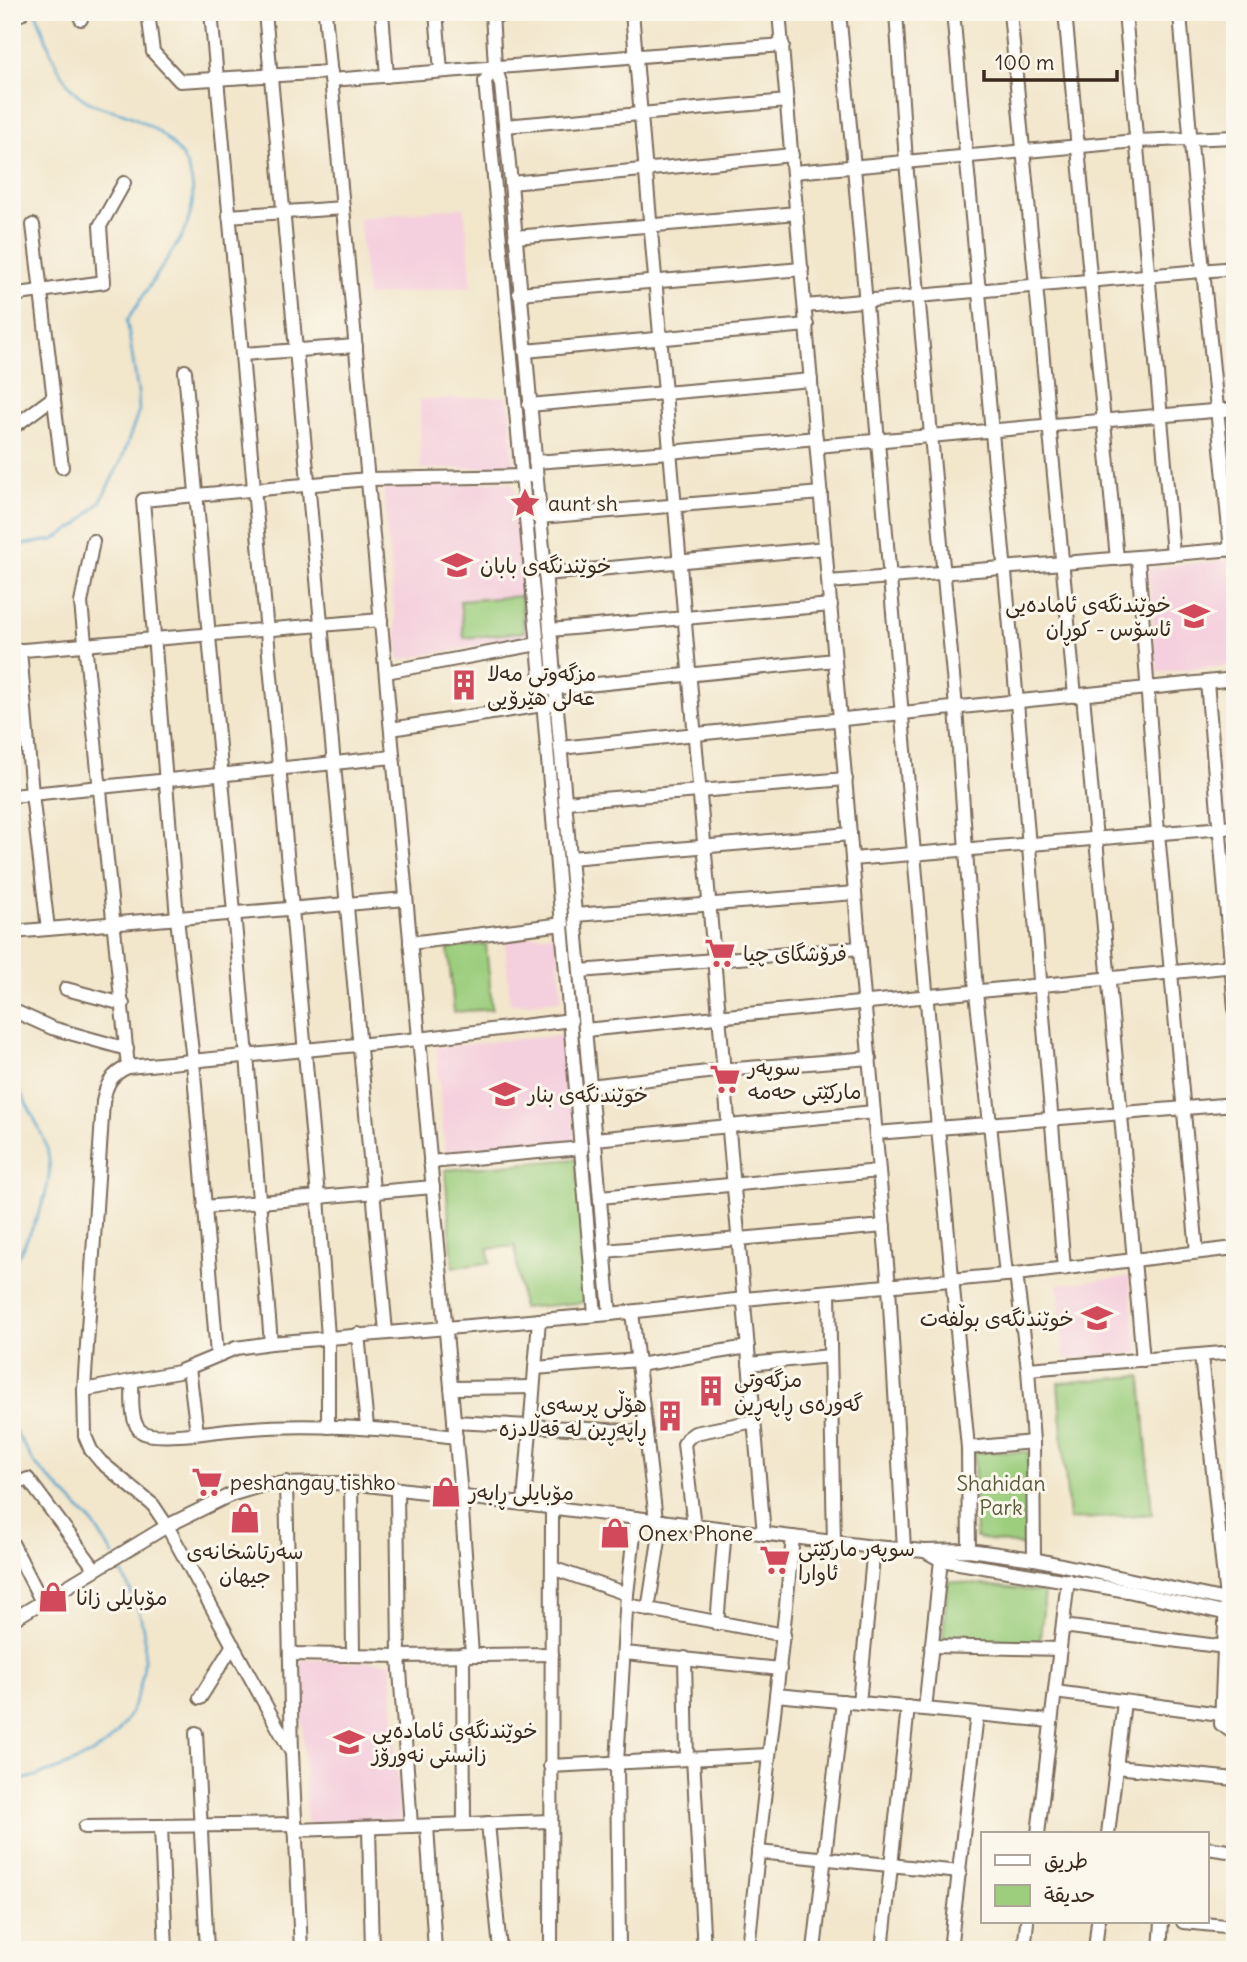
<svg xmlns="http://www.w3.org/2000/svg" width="1247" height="1962" font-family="Delius,'Playpen Sans Arabic',sans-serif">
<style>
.built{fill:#f4cfdd}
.green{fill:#9cce7e;stroke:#6c7c4e;stroke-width:2}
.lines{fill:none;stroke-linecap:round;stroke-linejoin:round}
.stream{stroke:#50a3cb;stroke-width:2.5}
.minor-casing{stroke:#7b6c5b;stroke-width:16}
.minor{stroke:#fff;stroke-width:12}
.labels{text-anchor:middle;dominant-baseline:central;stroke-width:6;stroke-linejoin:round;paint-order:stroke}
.poi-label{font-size:21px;fill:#3b2a1e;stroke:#fbf7ec;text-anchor:start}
.park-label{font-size:21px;fill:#585b3b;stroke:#fbf7ec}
</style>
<rect width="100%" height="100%" fill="#fbf7ec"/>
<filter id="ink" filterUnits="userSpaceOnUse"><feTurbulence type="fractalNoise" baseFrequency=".0143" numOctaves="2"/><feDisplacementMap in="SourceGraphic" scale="14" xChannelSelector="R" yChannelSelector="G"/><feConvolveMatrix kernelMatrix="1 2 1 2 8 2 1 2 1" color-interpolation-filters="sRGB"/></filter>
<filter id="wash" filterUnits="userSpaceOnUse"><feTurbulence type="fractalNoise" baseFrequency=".00686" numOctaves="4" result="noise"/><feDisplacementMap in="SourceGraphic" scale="28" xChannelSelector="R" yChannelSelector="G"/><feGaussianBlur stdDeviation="1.57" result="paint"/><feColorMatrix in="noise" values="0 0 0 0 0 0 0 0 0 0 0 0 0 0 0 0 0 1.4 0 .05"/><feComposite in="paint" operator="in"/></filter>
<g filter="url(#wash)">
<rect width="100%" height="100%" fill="#f2e6cb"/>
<!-- built -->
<g class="built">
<polygon points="464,207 472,286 367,296 359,218"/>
<polygon points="508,396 514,467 421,469 420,400"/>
<polygon points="502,482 511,483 515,488 530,636 399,660 383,486"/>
<polygon points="1235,559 1235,665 1157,672 1148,568"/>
<polygon points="556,934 562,1000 510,1004 505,938"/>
<polygon points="565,1035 575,1140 445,1153 436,1047"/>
<polygon points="1129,1277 1137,1353 1064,1359 1058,1284"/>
<polygon points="300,1660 391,1662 400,1822 307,1825"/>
</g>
<!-- green -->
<g class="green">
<polygon points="521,596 524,632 464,638 460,601"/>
<polygon points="486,944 492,1009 454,1012 448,948"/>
<polygon points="576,1159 589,1302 522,1308 515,1246 488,1249 490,1263 453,1267 445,1170"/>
<polygon points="1141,1376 1152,1514 1069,1520 1058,1383"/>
<polygon points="974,1452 1029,1452 1025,1546 976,1538"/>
<polygon points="948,1581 1045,1592 1039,1648 943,1638"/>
</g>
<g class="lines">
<!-- stream -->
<g class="stream">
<path d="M12 546 53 540 78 525 100 502 122 459 139 410 138 393 127 321 182 236C209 181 183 139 130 116 111 108 92 108 76 93 56 74 46 38 36 12"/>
<path d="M12 1076C23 1099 38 1122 46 1145 60 1188 28 1233 12 1270"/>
<polyline points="12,1426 35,1464 93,1523 113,1555"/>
<path d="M12 1783C43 1774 75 1765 102 1747 140 1720 152 1658 140 1615 134 1596 124 1578 116 1560"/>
</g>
</g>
</g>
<g filter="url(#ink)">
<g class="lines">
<!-- minor casing -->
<g class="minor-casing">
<g id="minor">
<polyline points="81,12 81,19"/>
<polyline points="148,12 153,52 180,81 331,72"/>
<polyline points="211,12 318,1197 328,1337 328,1427"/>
<polyline points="265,12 386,1332"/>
<polyline points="325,12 461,1496 472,1655"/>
<polyline points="382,12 387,76"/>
<polyline points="436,12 441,71"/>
<polyline points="492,12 495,67 501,85 511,183 610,1314"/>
<polyline points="632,12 764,1534"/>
<polyline points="779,12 889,1287 904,1549"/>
<polyline points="839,12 854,167 938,1128 968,1448 969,1550"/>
<polyline points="896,12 906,162 956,708 976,992 1006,1275"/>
<polyline points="953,12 1017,702 1064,1269"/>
<polyline points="1010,12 1075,696"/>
<polyline points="1065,12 1117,559"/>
<polyline points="1125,12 1173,554"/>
<path d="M1180 12C1193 192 1214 370 1231 550"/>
<polyline points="12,15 21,14"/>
<polyline points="492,16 526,12"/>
<polyline points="495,67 485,81 542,689 595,1315"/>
<polyline points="331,80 783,45"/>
<polyline points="505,126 787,101"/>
<polyline points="794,172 1136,141 1235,137"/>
<polyline points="511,183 792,155"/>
<polyline points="229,216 343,208"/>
<polyline points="33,225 62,467"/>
<polyline points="515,237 797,213"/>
<polyline points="519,293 802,269"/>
<polyline points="12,295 104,282 100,226 124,183"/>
<polyline points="805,306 1235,268"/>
<polyline points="525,351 807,325"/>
<polyline points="243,354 356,346"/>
<polyline points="185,371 247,1056 271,1343"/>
<polyline points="529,405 811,380"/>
<polyline points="12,428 54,397"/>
<polyline points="817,446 1235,409"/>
<polyline points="535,462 670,452 816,438"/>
<polyline points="540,517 821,493"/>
<polyline points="93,541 81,603 128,1067"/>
<polyline points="1138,557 1158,833 1197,1252"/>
<polyline points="545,574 826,548"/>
<polyline points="829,582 1235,549"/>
<polyline points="550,630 831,605"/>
<polyline points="20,650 32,794 48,929"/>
<polyline points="12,651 381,620"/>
<polyline points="386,672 538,644"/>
<polyline points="1207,682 1235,1009"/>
<polyline points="547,689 835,660"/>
<polyline points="1083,695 1143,1360"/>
<polyline points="391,729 549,704"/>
<polyline points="560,748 1235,679"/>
<polyline points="12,796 393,757"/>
<polyline points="565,802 846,779"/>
<polyline points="570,858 850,834"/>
<polyline points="852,859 1235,827"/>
<polyline points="575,915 855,893"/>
<polyline points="12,932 406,899"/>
<polyline points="410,943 563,924"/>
<polyline points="580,971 860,948"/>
<polyline points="66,989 123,1004"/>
<polyline points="12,1010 52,1028 127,1049"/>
<polyline points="585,1030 1235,966"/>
<polyline points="590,1086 724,1070 870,1058"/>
<polyline points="876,1133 1235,1104"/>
<polyline points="595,1139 874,1112"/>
<polyline points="430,1162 582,1148"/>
<polyline points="600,1197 879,1171"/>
<polyline points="204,1207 433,1187"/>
<polyline points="605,1251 884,1226"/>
<polyline points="1016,1274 1028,1369 1033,1442 1034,1559"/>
<polyline points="829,1292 834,1543"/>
<polyline points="632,1312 656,1520"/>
<polyline points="358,1334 367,1427"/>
<polyline points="217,1355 193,1061 177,918 143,500 368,479 529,476"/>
<polyline points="1201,1355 1226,1599 1221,1724 1235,1734"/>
<polyline points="749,1364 830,1356"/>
<polyline points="638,1365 748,1347"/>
<polyline points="189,1368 197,1433"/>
<polyline points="535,1368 638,1360"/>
<polyline points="1028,1369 1235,1352"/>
<path d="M132 1381C133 1395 129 1423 142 1432 154 1440 211 1432 227 1430 303 1422 380 1428 456 1437"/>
<polyline points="451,1388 533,1387"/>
<polyline points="84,1390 178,1372 236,1348 271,1343 610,1314 744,1299 1016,1274 1235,1248"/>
<polyline points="454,1422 646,1432"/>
<polyline points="968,1448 1033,1442"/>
<polyline points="286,1482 292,1753 301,1950"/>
<polyline points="351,1483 353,1654"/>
<polyline points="12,1485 28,1479 95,1569"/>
<polyline points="397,1490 399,1656 411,1826"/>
<polyline points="524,1503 539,1320"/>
<polyline points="12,1505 17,1483"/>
<polyline points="694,1526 684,1444 688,1438 695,1433 754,1421"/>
<polyline points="1220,1540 1235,1543"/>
<polyline points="12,1543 42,1602"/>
<polyline points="925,1551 941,1560 1128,1591 1232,1615"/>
<polyline points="552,1568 627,1594"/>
<polyline points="627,1605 784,1635"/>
<polyline points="648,1610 662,1521"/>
<polyline points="12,1620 167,1526 230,1495 267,1484 351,1483 874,1547 925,1551 969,1550 1034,1559 1235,1602"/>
<polyline points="717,1624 725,1529"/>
<polyline points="1063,1626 1225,1647"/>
<polyline points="931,1646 1060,1649"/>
<polyline points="625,1653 780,1669"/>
<polyline points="291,1654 399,1656 552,1654"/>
<polyline points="463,1654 464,1824"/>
<polyline points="685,1658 687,1759"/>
<polyline points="1055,1692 1235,1716"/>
<polyline points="776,1695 1051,1721"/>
<polyline points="200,1698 233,1645"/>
<polyline points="859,1703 874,1547"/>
<polyline points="925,1709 941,1560"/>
<polyline points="196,1733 207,1950"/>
<path d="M292 1753 167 1526 153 1505 101 1462 91 1450 85 1436 84 1390 103 1102C106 1085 111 1074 128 1067L419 1039 571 1020"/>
<polyline points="693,1758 704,1950"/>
<polyline points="550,1766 768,1755"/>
<polyline points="1116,1767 1235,1779"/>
<polyline points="488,1823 500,1950"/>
<polyline points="161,1826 166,1950"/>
<polyline points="427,1826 435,1950"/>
<polyline points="85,1827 295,1824"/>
<polyline points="369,1828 372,1950"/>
<polyline points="295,1830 551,1821"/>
<polyline points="1038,1834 1068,1580"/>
<polyline points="1108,1834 1124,1702"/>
<polyline points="1207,1848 1235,1852"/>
<polyline points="758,1852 960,1872"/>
<polyline points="1183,1922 1235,1927"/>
<polyline points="551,1950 552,1507"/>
<polyline points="619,1950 617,1763 627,1594 636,1518"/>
<path d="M748 1950C761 1812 780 1675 793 1537"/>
<polyline points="814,1950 843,1701"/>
<polyline points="882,1950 908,1707"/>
<polyline points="950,1950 977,1714"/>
<polyline points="1024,1950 1027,1922"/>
<polyline points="1095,1950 1098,1922"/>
<polyline points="1160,1950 1162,1922"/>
</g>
</g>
<!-- minor -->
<use href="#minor" class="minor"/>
</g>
</g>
<!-- icons -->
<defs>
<g id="sight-bare" transform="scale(2.415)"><path d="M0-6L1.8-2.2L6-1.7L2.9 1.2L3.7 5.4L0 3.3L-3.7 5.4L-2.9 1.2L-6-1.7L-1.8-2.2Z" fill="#d1495b" stroke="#fbf7ec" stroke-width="2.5" paint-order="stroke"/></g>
<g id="school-bare" transform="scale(2.415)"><path d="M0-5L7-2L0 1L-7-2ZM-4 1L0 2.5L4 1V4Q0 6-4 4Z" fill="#d1495b" stroke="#fbf7ec" stroke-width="2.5" paint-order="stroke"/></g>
<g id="building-bare" transform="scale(2.415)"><path d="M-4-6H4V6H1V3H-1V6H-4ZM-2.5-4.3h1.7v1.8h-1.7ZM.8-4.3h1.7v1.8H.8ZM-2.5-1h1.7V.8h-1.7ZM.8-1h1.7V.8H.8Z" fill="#d1495b" stroke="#fbf7ec" stroke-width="2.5" paint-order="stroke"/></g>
<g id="supermarket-bare" transform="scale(2.415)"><path d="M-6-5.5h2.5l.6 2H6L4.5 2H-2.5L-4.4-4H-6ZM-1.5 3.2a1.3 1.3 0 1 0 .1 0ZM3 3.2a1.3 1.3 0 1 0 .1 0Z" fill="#d1495b" stroke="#fbf7ec" stroke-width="2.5" paint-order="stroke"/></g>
<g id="shop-bare" transform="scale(2.415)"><path d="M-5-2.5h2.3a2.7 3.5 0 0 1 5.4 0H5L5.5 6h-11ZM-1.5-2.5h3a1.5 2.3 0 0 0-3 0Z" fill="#d1495b" stroke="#fbf7ec" stroke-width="2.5" paint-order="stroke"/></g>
</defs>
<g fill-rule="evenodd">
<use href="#sight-bare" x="525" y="503"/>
<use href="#school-bare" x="457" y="565"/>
<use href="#school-bare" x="1194" y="616"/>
<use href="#building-bare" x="464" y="685"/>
<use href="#supermarket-bare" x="720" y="953"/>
<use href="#supermarket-bare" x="725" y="1079"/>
<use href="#school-bare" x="505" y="1094"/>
<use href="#school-bare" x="1097" y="1318"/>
<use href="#building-bare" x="711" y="1391"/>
<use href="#building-bare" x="670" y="1416"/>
<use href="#supermarket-bare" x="207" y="1482"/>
<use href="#shop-bare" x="446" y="1492"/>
<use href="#shop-bare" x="245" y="1518"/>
<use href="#shop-bare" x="615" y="1533"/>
<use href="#supermarket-bare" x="775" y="1560"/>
<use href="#shop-bare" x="53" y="1597"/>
<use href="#school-bare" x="349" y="1742"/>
</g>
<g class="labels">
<!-- poi labels -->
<g class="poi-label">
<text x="548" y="503">aunt sh</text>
<text x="480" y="565">خوێندنگەی بابان</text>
<text x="1171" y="604" text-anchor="end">خوێندنگەی ئامادەیی<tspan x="1171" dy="24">ئاسۆس - کوڕان</tspan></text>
<text x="487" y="673">مزگەوتی مەلا<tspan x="487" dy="24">عەلی هێرۆیی</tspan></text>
<text x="743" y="953">فرۆشگای چیا</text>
<text x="748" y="1067">سوپەر<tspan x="748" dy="24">مارکێتی حەمە</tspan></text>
<text x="528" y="1094">خوێندنگەی بنار</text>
<text x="1074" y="1318" text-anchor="end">خوێندنگەی بوڵفەت</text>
<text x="734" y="1379">مزگەوتی<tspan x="734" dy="24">گەورەی ڕاپەڕین</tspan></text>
<text x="647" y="1404" text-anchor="end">هۆڵی پرسەی<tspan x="647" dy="24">ڕاپەڕین لە قەڵادزە</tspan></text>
<text x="230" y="1482">peshangay tishko</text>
<text x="469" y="1492">مۆبایلی ڕابەر</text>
<text x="638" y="1533">Onex Phone</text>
<text x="798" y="1548">سوپەر مارکێتی<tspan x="798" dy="24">ئاوارا</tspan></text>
<text x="245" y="1551" text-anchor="middle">سەرتاشخانەی<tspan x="245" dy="24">جیهان</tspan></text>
<text x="76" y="1597">مۆبایلی زانا</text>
<text x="372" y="1730">خوێندنگەی ئامادەیی<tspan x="372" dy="24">زانستی نەورۆز</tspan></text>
</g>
<!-- park labels -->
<g class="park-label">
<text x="1001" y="1483">Shahidan<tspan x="1001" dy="24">Park</tspan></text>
</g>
</g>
<!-- margin -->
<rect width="1247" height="1962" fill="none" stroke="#fbf7ec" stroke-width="42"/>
<!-- legend -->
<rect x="981" y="1832" width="228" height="91" fill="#fbf7ec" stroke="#aea59a" stroke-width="2"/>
<rect x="995" y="1855" width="35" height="10" fill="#ffffff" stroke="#aea59a" stroke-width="2"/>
<text x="1044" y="1868" font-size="21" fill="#3b2a1e">طريق</text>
<rect x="995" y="1885" width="35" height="21" fill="#9cce7e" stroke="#aea59a" stroke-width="2"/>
<text x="1044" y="1902" font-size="21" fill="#3b2a1e">حديقة</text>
<!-- scale -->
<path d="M984 70v10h133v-10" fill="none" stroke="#3b2a1e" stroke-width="3.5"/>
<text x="995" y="70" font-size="21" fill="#3b2a1e" stroke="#fbf7ec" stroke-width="5" paint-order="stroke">100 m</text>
</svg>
